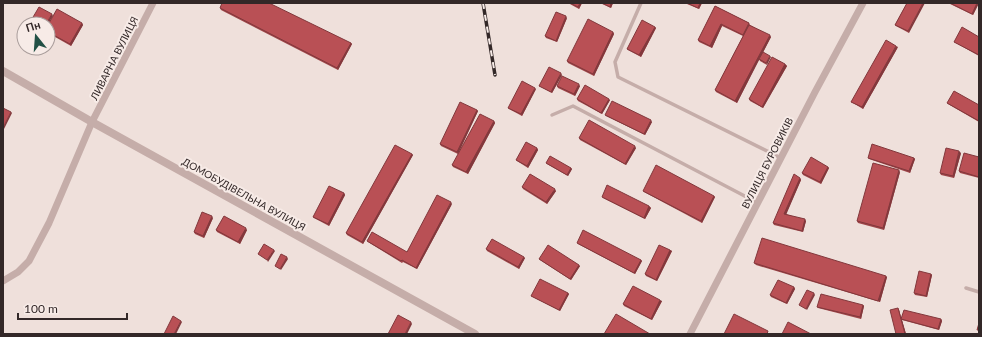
<svg xmlns="http://www.w3.org/2000/svg" width="982" height="337" font-family="Lato,sans-serif">
<style>
.lines{fill:none;stroke-linecap:round;stroke-linejoin:round}
.service{stroke:#c5ada9;stroke-width:3.5}
.minor{stroke:#c5ada9;stroke-width:7}
.tertiary{stroke:#c5ada9;stroke-width:8}
.rail-casing{stroke:#332828;stroke-width:3.5}
.rail{stroke:#f7ebe7;stroke-width:2;stroke-dasharray:6;stroke-linecap:butt}
.wall{fill:#9f4549}
.shaded-wall{fill:#82383c}
.building{fill:#b95055;stroke:#82383c}
.labels{text-anchor:middle;dominant-baseline:central;stroke-width:4;stroke-linejoin:round;paint-order:stroke}
.street-label{font-size:10px;fill:#332828;stroke:#f7ebe7}
</style>
<rect width="100%" height="100%" fill="#efe0db"/>
<g class="lines">
<!-- service -->
<g class="service">
<polyline points="641,3 615,62 618,77 781,158"/>
<polyline points="552,115 573,106 758,203"/>
<polyline points="966,288 979,292"/>
</g>
<!-- minor -->
<g class="minor">
<polyline points="3,281 18,272 29,261 49,223 92,122 153,3"/>
<polyline points="690,334 815,92 863,3"/>
</g>
<!-- tertiary -->
<polyline class="tertiary" points="3,71 92,122 475,334"/>
<!-- rail casing -->
<g class="rail-casing">
<polyline id="rail" points="483,3 495,75"/>
</g>
<!-- rail -->
<use href="#rail" class="rail"/>
</g>
<!-- wall -->
<g class="wall">
<polygon points="568,3 582,3 579,9"/>
<polygon points="600,3 613,3 611,8"/>
<polygon points="686,3 702,3 699,9 687,4"/>
<polygon points="907,3 909,33 896,26 895,25"/>
<polygon points="948,3 979,3 973,15"/>
<polygon points="715,6 749,23 750,25 771,37 763,52 767,65 760,61 759,59 737,103 716,92 715,90 743,36 722,26 712,48 699,42 698,40"/>
<polygon points="220,8 351,43 352,44 338,70 221,10"/>
<polygon points="567,18 557,42 546,38 545,36"/>
<polygon points="82,23 83,25 71,46 48,33 48,25"/>
<polygon points="655,27 656,28 641,57 628,50 627,49"/>
<polygon points="613,32 614,34 594,76 568,63 567,61"/>
<polygon points="979,37 979,56 956,43 954,42"/>
<polygon points="898,47 863,109 853,103 851,102"/>
<polygon points="785,64 787,66 763,108 750,101 749,99"/>
<polygon points="562,75 552,93 541,87 539,86"/>
<polygon points="557,86 580,86 575,96 558,88"/>
<polygon points="536,89 522,116 509,109 508,108"/>
<polygon points="577,99 610,100 602,114 578,101"/>
<polygon points="947,103 979,105 979,122 948,104"/>
<polygon points="477,110 478,111 458,154 441,146 440,144"/>
<polygon points="605,115 652,122 645,135 606,116"/>
<polygon points="494,121 495,123 468,174 453,167 452,165"/>
<polygon points="579,138 636,148 626,165 580,140"/>
<polygon points="537,148 538,150 528,168 517,161 516,160"/>
<polygon points="961,153 954,178 941,175 940,173"/>
<polygon points="412,154 413,155 363,244 347,235 346,233"/>
<polygon points="979,157 979,178 960,173 959,171"/>
<polygon points="868,158 914,158 915,159 910,173 869,159"/>
<polygon points="546,163 571,168 572,169 568,176 547,164"/>
<polygon points="828,167 829,168 821,184 803,175 802,173"/>
<polygon points="900,172 884,230 858,223 857,221"/>
<polygon points="800,178 801,180 786,214 806,221 803,232 774,225 773,223"/>
<polygon points="522,187 556,191 547,204 523,189"/>
<polygon points="643,191 714,196 715,197 702,223 644,192"/>
<polygon points="344,193 345,195 329,226 314,218 313,217"/>
<polygon points="602,197 649,206 651,208 645,219 603,198"/>
<polygon points="452,204 417,269 403,262 402,263 368,242 367,241 407,252"/>
<polygon points="213,218 204,238 195,234 194,232"/>
<polygon points="216,230 247,230 240,244 217,232"/>
<polygon points="577,243 641,260 642,261 635,274 578,244"/>
<polygon points="486,249 525,258 519,269 487,251"/>
<polygon points="670,250 672,251 657,281 646,276 645,274"/>
<polygon points="539,259 580,266 571,280 540,260"/>
<polygon points="754,263 887,277 880,302 756,265"/>
<polygon points="931,274 932,275 927,297 915,295 914,293"/>
<polygon points="794,287 795,289 787,304 771,297 770,295"/>
<polygon points="568,293 569,294 560,311 533,297 531,296"/>
<polygon points="662,301 652,320 624,306 623,304"/>
<polygon points="863,305 864,306 861,319 818,308 817,307"/>
<polygon points="898,308 899,310 901,318 941,319 942,321 939,330 902,320 906,334 896,334"/>
</g>
<!-- shaded-wall -->
<g class="shaded-wall">
<polygon points="580,3 582,3 579,9 578,7"/>
<polygon points="611,3 613,3 611,8 610,7"/>
<polygon points="700,3 702,3 699,9 698,8"/>
<polygon points="923,3 925,3 909,33 908,31"/>
<polygon points="977,3 979,3 973,15 972,14"/>
<polygon points="52,14 53,16 48,24 46,24"/>
<polygon points="566,16 567,18 557,42 556,41"/>
<polygon points="82,23 83,25 71,46 70,44"/>
<polygon points="721,24 722,26 712,48 710,46"/>
<polygon points="655,27 656,28 641,57 639,55"/>
<polygon points="613,32 614,34 594,76 593,74"/>
<polygon points="770,35 771,37 737,103 735,101"/>
<polygon points="351,43 352,44 338,70 337,68"/>
<polygon points="896,46 898,47 863,109 862,107"/>
<polygon points="770,56 771,57 767,65 766,63"/>
<polygon points="785,64 787,66 763,108 762,107"/>
<polygon points="561,73 562,75 552,93 551,92"/>
<polygon points="579,84 580,86 575,96 574,94"/>
<polygon points="535,88 536,89 522,116 521,114"/>
<polygon points="609,99 610,100 602,114 601,113"/>
<polygon points="477,110 478,111 458,154 457,152"/>
<polygon points="11,112 12,113 3,131 3,128"/>
<polygon points="651,120 652,122 645,135 644,134"/>
<polygon points="494,121 495,123 468,174 466,172"/>
<polygon points="635,146 636,148 626,165 625,164"/>
<polygon points="537,148 538,150 528,168 527,166"/>
<polygon points="959,151 961,153 954,178 953,176"/>
<polygon points="412,154 413,155 363,244 362,242"/>
<polygon points="914,158 915,159 910,173 909,171"/>
<polygon points="828,167 829,168 821,184 820,182"/>
<polygon points="571,168 572,169 568,176 567,175"/>
<polygon points="899,170 900,172 884,230 883,228"/>
<polygon points="800,178 801,180 786,215 784,214"/>
<polygon points="555,189 556,191 547,204 546,202"/>
<polygon points="344,193 345,195 329,226 328,224"/>
<polygon points="714,196 715,197 702,223 701,221"/>
<polygon points="451,202 452,204 417,269 416,268"/>
<polygon points="649,206 651,208 645,219 644,218"/>
<polygon points="212,216 213,218 204,238 203,236"/>
<polygon points="805,219 806,221 803,232 802,231"/>
<polygon points="246,228 247,230 240,244 238,242"/>
<polygon points="274,250 275,251 268,262 267,260"/>
<polygon points="670,250 672,251 657,281 656,280"/>
<polygon points="287,257 288,259 281,270 280,269"/>
<polygon points="524,257 525,258 519,269 518,267"/>
<polygon points="641,260 642,261 635,274 634,273"/>
<polygon points="579,265 580,266 571,280 570,279"/>
<polygon points="931,274 932,275 927,297 926,296"/>
<polygon points="886,276 887,277 880,302 878,301"/>
<polygon points="794,287 795,289 787,304 786,303"/>
<polygon points="568,293 569,294 560,311 559,310"/>
<polygon points="814,293 815,295 807,310 806,309"/>
<polygon points="660,300 662,301 652,320 651,319"/>
<polygon points="863,305 864,306 861,319 860,317"/>
<polygon points="898,308 899,310 906,334 905,334"/>
<polygon points="941,319 942,321 939,330 938,329"/>
<polygon points="181,321 182,322 176,334 174,334"/>
<polygon points="411,322 412,324 407,334 405,334"/>
</g>
<!-- building -->
<g class="building">
<polygon points="222,3 269,3 351,43 337,68 220,8"/>
<polygon points="570,3 580,3 578,7"/>
<polygon points="602,3 611,3 610,7"/>
<polygon points="687,3 700,3 698,8"/>
<polygon points="907,3 923,3 908,31 895,25"/>
<polygon points="950,3 977,3 972,14"/>
<polygon points="715,6 749,23 743,35 721,24 710,46 698,40"/>
<polygon points="39,7 52,14 46,24 29,24"/>
<polygon points="57,9 82,23 70,44 48,32 48,25"/>
<polygon points="556,12 566,16 556,41 545,36"/>
<polygon points="588,19 613,32 593,74 567,61"/>
<polygon points="642,20 655,27 639,55 627,49"/>
<polygon points="749,25 770,35 735,101 715,90"/>
<polygon points="962,27 979,37 979,55 954,42"/>
<polygon points="24,32 24,41 20,39"/>
<polygon points="886,40 896,46 862,107 851,102"/>
<polygon points="763,52 770,56 766,63 759,59"/>
<polygon points="772,57 785,64 762,107 749,99"/>
<polygon points="549,67 561,73 551,92 539,86"/>
<polygon points="562,76 579,84 574,94 557,86"/>
<polygon points="522,81 535,88 521,114 508,108"/>
<polygon points="585,85 609,99 601,113 577,99"/>
<polygon points="954,91 979,105 979,121 947,103"/>
<polygon points="612,101 651,120 644,134 605,115"/>
<polygon points="460,102 477,110 457,152 440,144"/>
<polygon points="3,108 11,112 3,128"/>
<polygon points="480,114 494,121 466,172 452,165"/>
<polygon points="589,120 635,146 625,164 579,138"/>
<polygon points="526,142 537,148 527,166 516,160"/>
<polygon points="872,144 914,158 909,171 868,158"/>
<polygon points="395,145 412,154 362,242 346,233"/>
<polygon points="946,148 959,151 953,176 940,173"/>
<polygon points="964,153 979,157 979,177 959,171"/>
<polygon points="550,156 571,168 567,175 546,163"/>
<polygon points="811,157 828,167 820,182 802,173"/>
<polygon points="873,163 899,170 883,228 857,221"/>
<polygon points="656,165 714,196 701,221 643,191"/>
<polygon points="530,174 555,189 546,202 522,187"/>
<polygon points="794,174 800,178 784,214 805,219 802,231 773,223"/>
<polygon points="607,185 649,206 644,218 602,197"/>
<polygon points="329,186 344,193 328,224 313,217"/>
<polygon points="437,195 451,202 416,268 402,260 401,261 367,241 372,232 407,252"/>
<polygon points="202,212 212,216 203,236 194,232"/>
<polygon points="224,216 246,228 238,242 216,230"/>
<polygon points="583,230 641,260 634,273 577,243"/>
<polygon points="762,238 886,276 878,301 754,263"/>
<polygon points="492,239 524,257 518,267 486,249"/>
<polygon points="264,244 274,250 267,260 258,254"/>
<polygon points="548,245 579,265 570,279 539,259"/>
<polygon points="659,245 670,250 656,280 645,274"/>
<polygon points="281,254 287,257 280,269 275,266"/>
<polygon points="919,271 931,274 926,296 914,293"/>
<polygon points="540,279 568,293 559,310 531,296"/>
<polygon points="778,280 794,287 786,303 770,295"/>
<polygon points="633,286 660,300 651,319 623,304"/>
<polygon points="807,290 814,293 806,309 799,305"/>
<polygon points="821,294 863,305 860,317 817,307"/>
<polygon points="898,308 905,334 896,334 890,310"/>
<polygon points="904,310 941,319 938,329 901,319"/>
<polygon points="616,314 650,334 604,334"/>
<polygon points="734,314 768,331 767,334 724,334"/>
<polygon points="398,315 411,322 405,334 388,334"/>
<polygon points="173,316 181,321 174,334 164,334"/>
<polygon points="788,322 811,334 782,334"/>
<polygon points="979,323 979,330 977,330"/>
</g>
<g class="labels">
<!-- street labels -->
<g class="street-label">
<text transform="translate(114 58) rotate(-63)">ЛИВАРНА ВУЛИЦЯ</text>
<text transform="translate(767 163) rotate(-63)">ВУЛИЦЯ БУРОВИКІВ</text>
<text transform="translate(244 194) rotate(29)">ДОМОБУДІВЕЛЬНА ВУЛИЦЯ</text>
</g>
</g>
<!-- border -->
<rect width="982" height="337" fill="none" stroke="#332828" stroke-width="8"/>
<!-- north arrow -->
<g transform="translate(36 36) rotate(343)"><circle r="19" fill="#f7ebe7" stroke="#a99d9b"/>
<path d="M0-3L7 15L0 10L-7 15Z" fill="#225045"/>
<text y="-6" font-size="11" font-weight="bold" text-anchor="middle" fill="#332828">Пн</text>
</g>
<!-- scale -->
<path d="M18 313v6h109v-6" fill="none" stroke="#332828" stroke-width="2"/>
<text x="24" y="313" font-size="12" fill="#332828" stroke="#f7ebe7" stroke-width="3" paint-order="stroke">100 m</text>
</svg>
